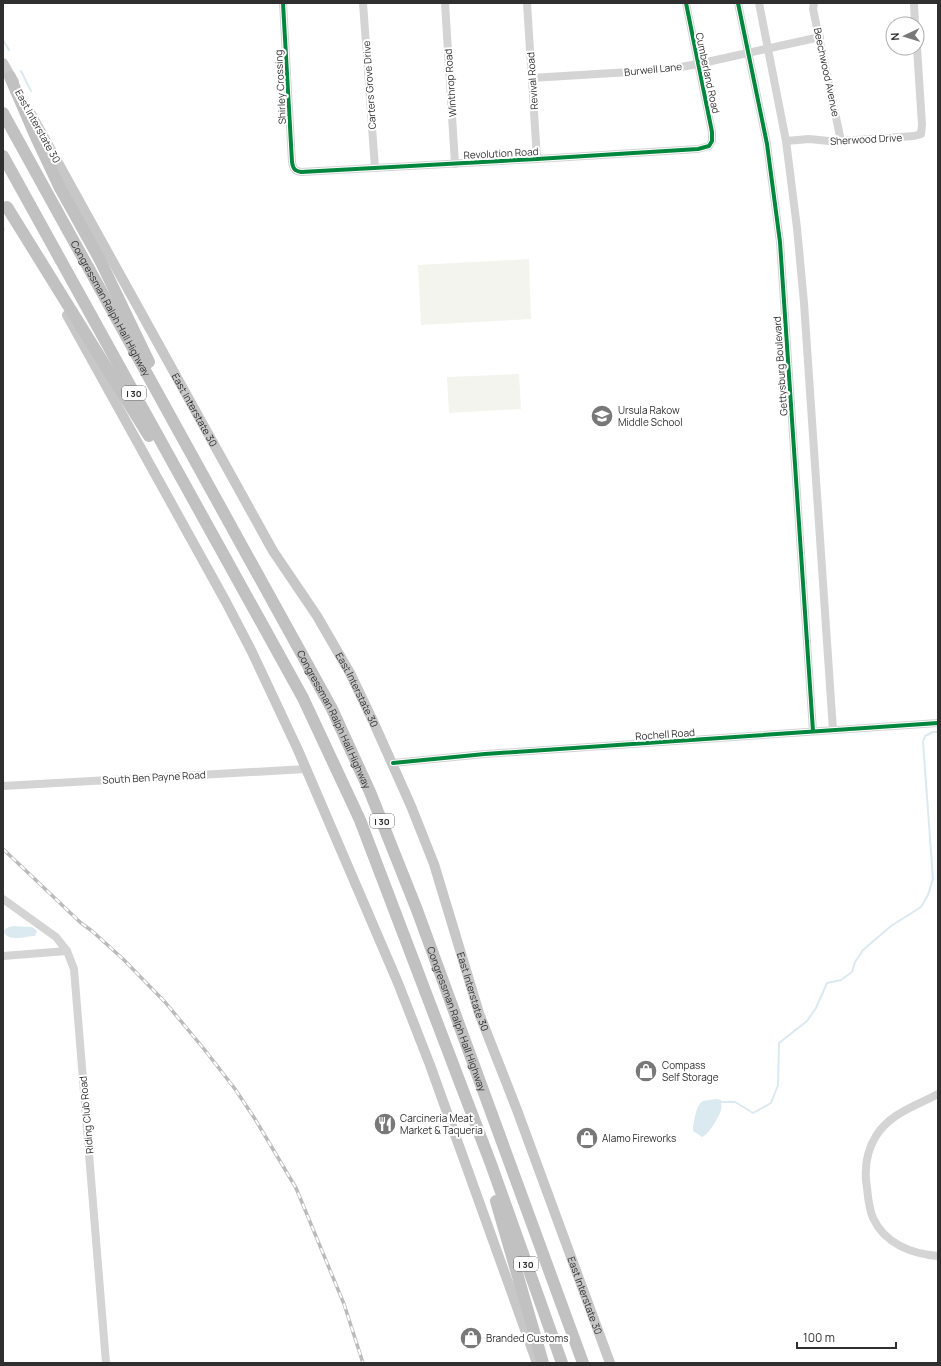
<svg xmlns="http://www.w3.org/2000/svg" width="941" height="1366" font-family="Manrope,sans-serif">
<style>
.green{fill:#f2f4ed}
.water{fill:#dbeaf0}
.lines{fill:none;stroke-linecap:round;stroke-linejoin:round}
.stream{stroke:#dbeaf0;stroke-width:2}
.minor{stroke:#d4d4d4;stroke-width:8}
.major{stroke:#c7c7c7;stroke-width:10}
.highway{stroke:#c1c1c1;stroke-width:12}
.rail-casing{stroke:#bbb;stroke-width:3.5}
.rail{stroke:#fff;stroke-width:2;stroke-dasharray:6;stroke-linecap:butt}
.cycleway-casing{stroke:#fff;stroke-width:6}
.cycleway{stroke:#00873e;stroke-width:4}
.labels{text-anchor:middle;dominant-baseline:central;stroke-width:4;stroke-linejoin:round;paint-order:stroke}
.shield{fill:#fff;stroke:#6d6d6d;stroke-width:1}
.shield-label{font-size:9px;font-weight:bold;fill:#2f2f2f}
.street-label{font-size:10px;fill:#2f2f2f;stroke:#fff}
.poi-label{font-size:10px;fill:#2f2f2f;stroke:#fff;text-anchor:start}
</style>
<rect width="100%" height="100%" fill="#fff"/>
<!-- green -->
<g class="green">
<polygon points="529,259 531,319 421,325 418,265"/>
<polygon points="519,374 521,409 449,413 447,377"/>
</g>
<!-- water -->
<g class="water">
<path d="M13 926 32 927 37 931 35 936C26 936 9 943 4 932 5 928 8 927 13 926Z"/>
<path d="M716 1099 721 1100C721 1104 722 1107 721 1110 719 1117 708 1136 702 1137L693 1131C693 1125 696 1104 703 1101 707 1100 712 1100 716 1099Z"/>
</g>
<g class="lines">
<!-- stream -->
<g class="stream">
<polyline points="3,40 9,50"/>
<polyline points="21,71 31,91"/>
<polyline points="3,233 4,228"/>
<polyline points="719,1102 735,1102 753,1113 771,1103 778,1085 779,1043 807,1021 816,1008 827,983 841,980 852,972 855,962 863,950 891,926 921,907 928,895 933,879 923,742 925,736 933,732 938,732"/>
</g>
<!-- minor -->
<g class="minor">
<path d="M283 3 292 162C293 169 295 171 301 172L537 159 698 149 709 146 712 141V132L686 3"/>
<polyline points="363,3 375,168"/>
<polyline points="445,3 455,164"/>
<polyline points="527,3 537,159"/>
<polyline points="738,3 767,144 780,242 813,731"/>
<polyline points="759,3 786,141 797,228 804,303 833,730"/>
<polyline points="814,3 813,9 841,141"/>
<polyline points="914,3 915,24"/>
<polyline points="531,78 663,70 698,64 820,37"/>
<polyline points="786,141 809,139 829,141 841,141 914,136 921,134 922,125 917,48"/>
<polyline points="393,763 485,754 938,723"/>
<polyline points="3,786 306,769"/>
<polyline points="3,899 56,937 67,951 74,969 106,1363"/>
<polyline points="3,956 67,951"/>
<path d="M938 1094C916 1106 890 1113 876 1136 866 1152 864 1170 867 1188 868 1198 869 1209 873 1218 885 1244 912 1254 938 1256"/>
</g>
<!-- major -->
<g class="major">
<polyline points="3,63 14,82"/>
<path id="s1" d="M31 114 273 551 317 616 350 673 373 721 411 806 434 864 479 1013 517 1110 610 1363"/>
<polyline points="67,315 226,602 252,652 298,750 398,983 430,1065 537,1363"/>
</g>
<!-- highway -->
<g class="highway">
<polyline points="10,77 35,135 59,186 100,260 149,362"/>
<path id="s2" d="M3 113 332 709 370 792 417 910 583 1363"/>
<polyline points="3,156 303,698 360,820 491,1164 562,1363"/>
<polyline points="7,207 149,436"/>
<polyline points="496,1201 543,1363"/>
</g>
<!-- rail casing -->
<g class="rail-casing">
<polyline id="rail" points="3,849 81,923 92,931 123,959 165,1002 204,1049 235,1089 255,1119 296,1188 344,1304 363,1363"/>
</g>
<!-- rail -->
<use href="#rail" class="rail"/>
<!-- cycleway casing -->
<g class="cycleway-casing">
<g id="cycleway">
<path d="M283 3 292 162C293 169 295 171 301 172L537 159 698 149 709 146 712 141V132L686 3"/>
<polyline points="738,3 767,144 780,242 813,731"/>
<polyline points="393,763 485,754 938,723"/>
</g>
</g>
<!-- cycleway -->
<use href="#cycleway" class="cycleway"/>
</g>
<!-- icons -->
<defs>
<g id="school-disc" transform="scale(1.15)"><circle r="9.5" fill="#787878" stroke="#fff"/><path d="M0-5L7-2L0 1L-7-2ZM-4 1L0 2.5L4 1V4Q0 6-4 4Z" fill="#fff"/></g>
<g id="shop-disc" transform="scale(1.15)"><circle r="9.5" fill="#787878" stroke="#fff"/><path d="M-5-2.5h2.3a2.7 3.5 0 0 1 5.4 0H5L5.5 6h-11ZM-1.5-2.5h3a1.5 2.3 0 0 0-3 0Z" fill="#fff"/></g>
<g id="restaurant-disc" transform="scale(1.15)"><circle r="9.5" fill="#787878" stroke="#fff"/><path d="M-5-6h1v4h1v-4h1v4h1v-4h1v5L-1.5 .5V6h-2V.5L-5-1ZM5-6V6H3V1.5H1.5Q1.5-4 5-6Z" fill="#fff"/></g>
</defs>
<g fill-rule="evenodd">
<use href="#school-disc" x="602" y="416"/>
<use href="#shop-disc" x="646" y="1071"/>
<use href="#restaurant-disc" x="385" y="1124"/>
<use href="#shop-disc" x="587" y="1138"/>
<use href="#shop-disc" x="471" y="1338"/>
</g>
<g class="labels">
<!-- shield labels -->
<g class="shield">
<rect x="122" y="386" width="24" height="14" rx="3"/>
<rect x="370" y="814" width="24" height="14" rx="3"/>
<rect x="514" y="1257" width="24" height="14" rx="3"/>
</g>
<g class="shield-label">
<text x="134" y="393">I 30</text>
<text x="382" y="821">I 30</text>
<text x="526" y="1264">I 30</text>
</g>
<!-- street labels -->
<g class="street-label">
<text transform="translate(653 69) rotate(-6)">Burwell Lane</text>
<text transform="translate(827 72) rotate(78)">Beechwood Avenue</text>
<text transform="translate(708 73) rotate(78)">Cumberland Road</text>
<text transform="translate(532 81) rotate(-94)">Revival Road</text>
<text transform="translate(450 83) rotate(-94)">Winthrop Road</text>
<text transform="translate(369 85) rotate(-94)">Carters Grove Drive</text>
<text transform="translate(280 87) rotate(-93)">Shirley Crossing</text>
<text transform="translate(38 126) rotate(61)">East Interstate 30</text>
<text transform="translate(866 139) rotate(-3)">Sherwood Drive</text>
<text transform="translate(501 153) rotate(-3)">Revolution Road</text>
<text stroke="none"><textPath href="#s2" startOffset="223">Congressman Ralph Hall Highway</textPath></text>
<text transform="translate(780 366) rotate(-94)">Gettysburg Boulevard</text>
<text stroke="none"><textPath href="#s1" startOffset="338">East Interstate 30</textPath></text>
<text stroke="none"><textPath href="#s1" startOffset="662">East Interstate 30</textPath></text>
<text stroke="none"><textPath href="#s2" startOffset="691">Congressman Ralph Hall Highway</textPath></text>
<text transform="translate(665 734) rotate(-4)">Rochell Road</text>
<text transform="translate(154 777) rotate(-3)">South Ben Payne Road</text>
<text stroke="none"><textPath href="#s1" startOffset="986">East Interstate 30</textPath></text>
<text stroke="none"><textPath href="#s2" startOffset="1015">Congressman Ralph Hall Highway</textPath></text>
<text transform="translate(86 1115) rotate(-95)">Riding Club Road</text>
<text stroke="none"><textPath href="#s1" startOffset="1310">East Interstate 30</textPath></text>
</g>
<!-- poi labels -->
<g class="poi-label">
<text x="618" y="410">Ursula Rakow<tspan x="618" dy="12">Middle School</tspan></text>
<text x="662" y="1065">Compass<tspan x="662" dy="12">Self Storage</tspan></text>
<text x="400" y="1118">Carcineria Meat<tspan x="400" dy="12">Market &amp; Taqueria</tspan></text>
<text x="602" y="1138">Alamo Fireworks</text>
<text x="486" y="1338">Branded Customs</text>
</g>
</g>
<!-- border -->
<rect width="941" height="1366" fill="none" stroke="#2f2f2f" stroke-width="8"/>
<!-- north arrow -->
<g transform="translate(905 36) rotate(266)"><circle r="19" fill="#ffffff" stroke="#acacac"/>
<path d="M0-3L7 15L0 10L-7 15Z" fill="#787878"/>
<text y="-6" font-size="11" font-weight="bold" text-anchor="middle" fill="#2f2f2f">N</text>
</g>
<!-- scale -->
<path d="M797 1342v6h99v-6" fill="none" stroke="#2f2f2f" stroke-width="2"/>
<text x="803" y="1342" font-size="12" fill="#2f2f2f" stroke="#ffffff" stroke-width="3" paint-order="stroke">100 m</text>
</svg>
